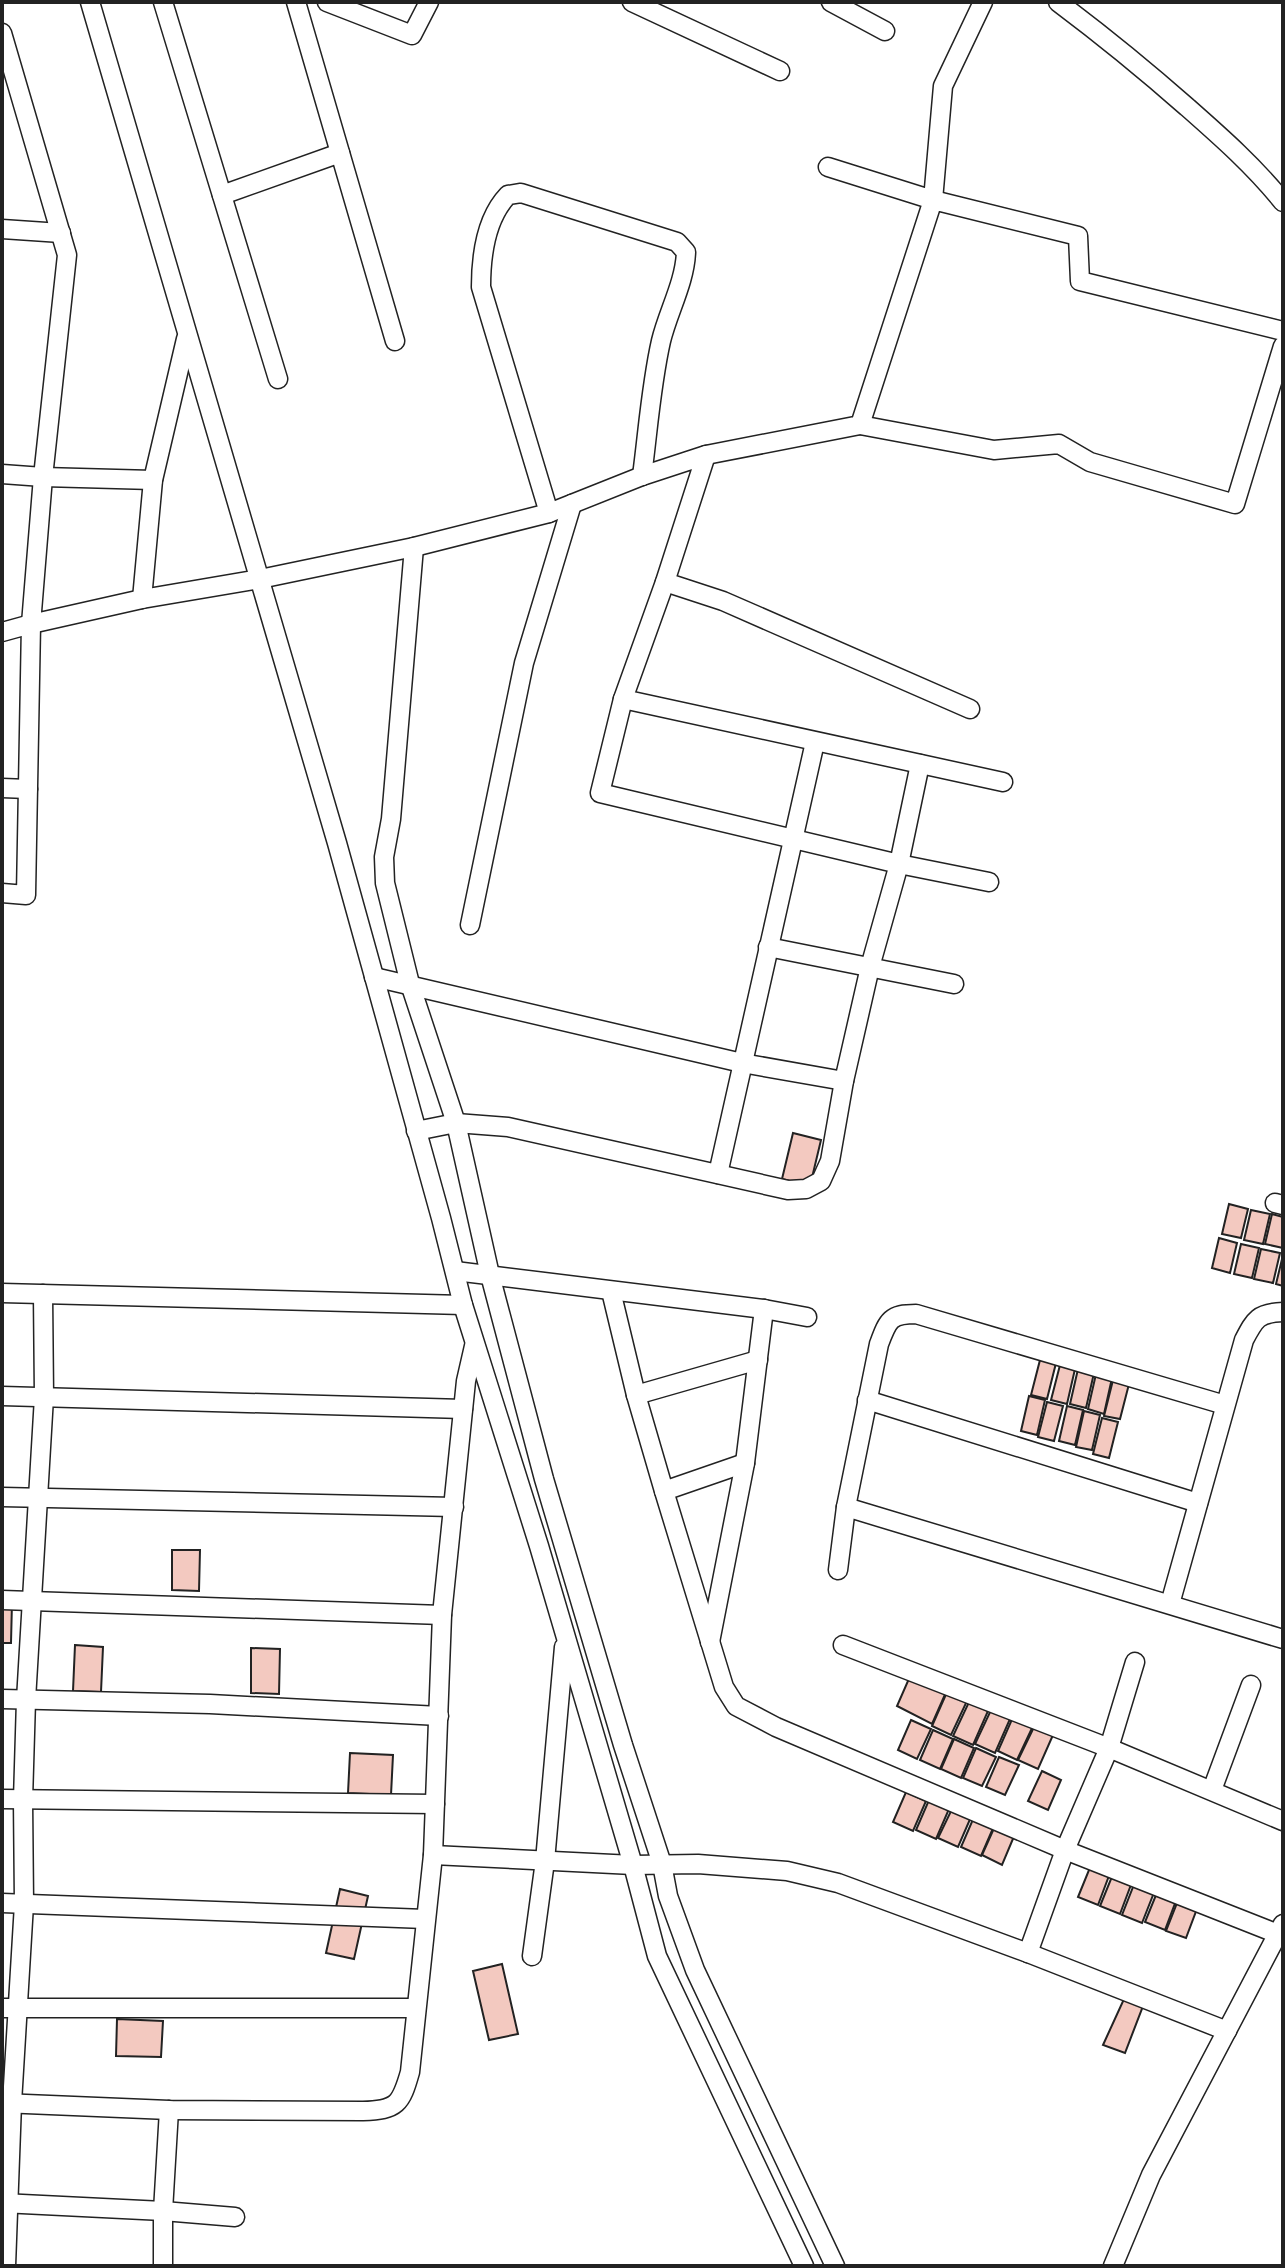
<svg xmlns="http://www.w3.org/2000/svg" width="1285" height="2268" font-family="'Exo 2',sans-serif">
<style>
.building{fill:#f3c9c0;stroke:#222;stroke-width:2}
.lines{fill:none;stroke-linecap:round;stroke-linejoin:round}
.minor-casing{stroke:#222;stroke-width:21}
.minor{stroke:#fff;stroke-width:18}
</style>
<rect width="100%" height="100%" fill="#fff"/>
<!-- building -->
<g class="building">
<polygon points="793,1133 821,1140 810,1186 782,1179"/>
<polygon points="1229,1204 1248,1209 1241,1238 1222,1234"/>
<polygon points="1251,1210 1270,1214 1263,1244 1244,1240"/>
<polygon points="1272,1214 1283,1217 1283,1248 1265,1244"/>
<polygon points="1219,1238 1237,1243 1230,1273 1212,1268"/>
<polygon points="1241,1244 1259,1248 1252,1278 1234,1274"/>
<polygon points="1261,1249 1280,1253 1273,1283 1254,1279"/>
<polygon points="1283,1255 1283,1286 1276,1284"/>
<polygon points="1040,1360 1056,1363 1047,1399 1031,1395"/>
<polygon points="1060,1365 1075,1369 1067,1404 1051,1400"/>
<polygon points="1078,1369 1094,1373 1086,1408 1070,1404"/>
<polygon points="1096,1374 1112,1378 1104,1414 1088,1409"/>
<polygon points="1113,1380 1129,1384 1120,1419 1104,1416"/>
<polygon points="1029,1396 1045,1400 1037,1435 1021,1431"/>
<polygon points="1047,1402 1063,1406 1054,1441 1038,1437"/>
<polygon points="1067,1406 1083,1410 1075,1445 1059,1441"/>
<polygon points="1084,1411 1100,1415 1092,1450 1076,1447"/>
<polygon points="1102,1418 1118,1422 1109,1458 1093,1454"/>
<polygon points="172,1550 200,1550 199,1591 172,1590"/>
<polygon points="2,1602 12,1602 11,1643 2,1643"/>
<polygon points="75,1645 103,1647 101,1692 73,1691"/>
<polygon points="251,1648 280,1649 279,1694 251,1693"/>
<polygon points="911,1674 947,1690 932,1724 897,1706"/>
<polygon points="947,1692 967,1701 951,1735 932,1726"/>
<polygon points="969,1702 988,1711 973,1745 953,1736"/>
<polygon points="991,1710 1010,1719 995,1753 975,1744"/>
<polygon points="1013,1717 1033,1726 1017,1760 998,1751"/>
<polygon points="911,1720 931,1729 917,1759 898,1750"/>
<polygon points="1034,1727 1053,1735 1038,1769 1018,1760"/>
<polygon points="933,1730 953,1739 940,1769 920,1760"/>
<polygon points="954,1739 974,1748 961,1778 941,1769"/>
<polygon points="976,1748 996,1757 982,1786 963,1778"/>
<polygon points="350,1753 393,1755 391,1795 348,1793"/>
<polygon points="999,1757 1019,1765 1005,1795 986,1787"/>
<polygon points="1042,1771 1061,1780 1048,1810 1028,1801"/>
<polygon points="906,1792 926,1801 913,1831 893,1822"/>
<polygon points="929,1800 949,1809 936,1839 916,1830"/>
<polygon points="952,1809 971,1817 958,1847 938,1838"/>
<polygon points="974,1817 994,1826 981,1856 961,1847"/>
<polygon points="995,1826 1015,1834 1002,1865 982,1855"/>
<polygon points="1091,1865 1110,1873 1098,1905 1078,1897"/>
<polygon points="1113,1874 1132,1882 1120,1914 1100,1906"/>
<polygon points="1135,1882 1155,1890 1142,1923 1122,1915"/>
<polygon points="340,1889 368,1896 354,1959 326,1953"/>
<polygon points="1158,1890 1177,1898 1165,1930 1145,1922"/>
<polygon points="1179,1898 1198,1906 1186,1938 1166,1931"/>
<polygon points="502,1964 518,2034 489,2040 473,1971"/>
<polygon points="1124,1999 1143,2006 1125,2053 1103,2045"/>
<polygon points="117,2019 163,2021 161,2057 116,2056"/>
</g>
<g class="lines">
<!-- minor casing -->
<g class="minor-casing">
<g id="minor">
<polyline points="90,2 337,843 441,1218 463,1305 539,1546 633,1865 657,1956 804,2266"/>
<polyline points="163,2 278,379"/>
<polyline points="296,2 395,341"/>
<polyline points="327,2 412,35 429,2"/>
<polyline points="632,2 780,71"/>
<polyline points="831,2 885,31"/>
<path d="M1058 2C1102 35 1145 70 1187 107 1221 137 1254 166 1283 202"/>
<polyline points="2,33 67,255 43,477 31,624 142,599 260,579 414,547 549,513 642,476 706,455 665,582 623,699 600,793 899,864 989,882"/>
<polyline points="828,167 933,200 943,86 983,2"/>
<polyline points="222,195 340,153"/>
<polyline points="2,229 61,233"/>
<polyline points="860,425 994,450 1059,444 1090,462 1235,504 1283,346"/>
<polyline points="706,455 860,425 933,200 1078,236 1080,281 1283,331"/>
<polyline points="2,474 43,477 153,480"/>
<path d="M549 513 481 287C481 256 485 219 508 195L521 193 677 242 686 252C685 282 668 312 661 341 651 385 648 431 642 476"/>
<polyline points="414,547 391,819 384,857 385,883 410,984 456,1123 490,1275 544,1479 623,1745 662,1864 668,1896 695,1970 835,2266"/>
<polyline points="665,582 723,601 970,709"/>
<polyline points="142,599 153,480 186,339"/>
<polyline points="2,632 31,624 26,895 2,893"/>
<polyline points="623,699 1003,782"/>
<polyline points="2,788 28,789"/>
<polyline points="470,925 524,663 572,504"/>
<polyline points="768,947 954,984"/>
<polyline points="374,977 742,1063 844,1081"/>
<polyline points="416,1131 456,1123 508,1127 788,1190 806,1189 821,1181 830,1161 844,1081 870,967 899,864 920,764"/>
<polyline points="718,1174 815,742"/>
<polyline points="1275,1203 1283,1205"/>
<polyline points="455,1271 764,1309 807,1317"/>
<polyline points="611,1291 636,1395 664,1491 724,1687 736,1706 776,1727 1065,1850 1278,1934"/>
<polyline points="2,1293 463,1305"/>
<polyline points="636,1395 758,1360"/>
<polyline points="2,1396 463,1409"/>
<polyline points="867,1400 1198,1503"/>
<polyline points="664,1491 745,1463"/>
<polyline points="2,1497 454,1507"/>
<polyline points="846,1507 1283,1639"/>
<path d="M838 1570 846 1507 879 1344C888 1320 890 1314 916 1314L1225 1405"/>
<polyline points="2,1600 442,1615"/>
<path d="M1170 1604 1244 1340C1255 1319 1258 1313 1283 1312"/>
<polyline points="710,1642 745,1463 764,1309"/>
<polyline points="843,1645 1109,1748 1283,1821"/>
<polyline points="2,1699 210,1704 439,1716"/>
<polyline points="1212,1790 1251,1685"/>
<polyline points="2,1799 435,1804"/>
<polyline points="433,1855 633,1865 698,1864 787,1871 838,1883 1028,1953 1227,2031"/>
<polyline points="2,1903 425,1919"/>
<polyline points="1028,1953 1065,1850 1109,1748 1135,1662"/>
<polyline points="532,1956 545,1861 564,1647"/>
<polyline points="2,2008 416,2008"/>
<path d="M2 2103 169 2110 363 2111C397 2110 401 2104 410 2072L433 1855 442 1615 466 1381 474 1346"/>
<polyline points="2,2203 163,2211 235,2217"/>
<polyline points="6,2266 12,2103 24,1904 23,1800 26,1700 44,1397 43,1294"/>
<polyline points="163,2266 163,2211 169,2110"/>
<polyline points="1113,2266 1151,2175 1283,1924"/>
</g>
</g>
<!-- minor -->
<use href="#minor" class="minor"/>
</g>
<!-- border -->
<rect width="1285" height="2268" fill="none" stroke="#222222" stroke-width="8"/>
</svg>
